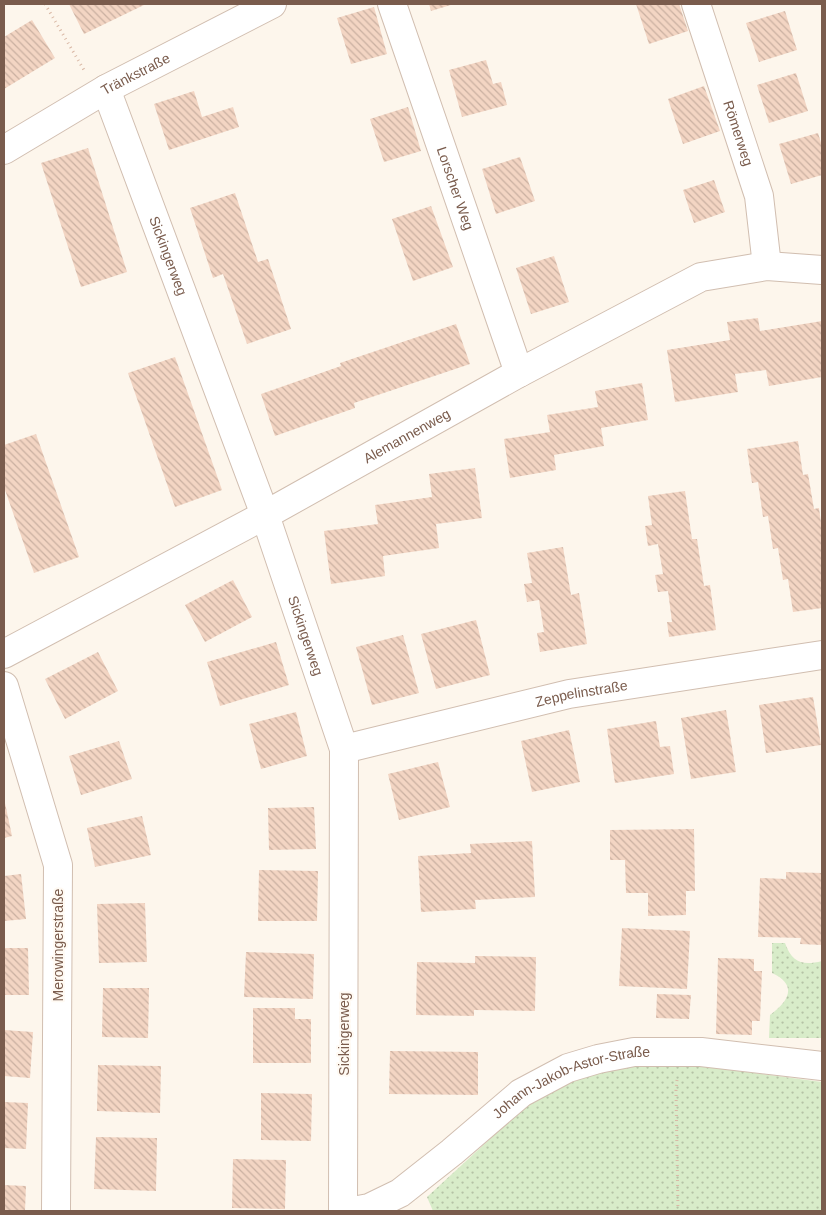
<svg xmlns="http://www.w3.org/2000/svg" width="826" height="1215" font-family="Helvetica,sans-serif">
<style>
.grass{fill:url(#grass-dots)}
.building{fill:url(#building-back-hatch)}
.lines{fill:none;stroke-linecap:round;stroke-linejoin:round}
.minor-casing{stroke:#d1beb0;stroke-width:30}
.path{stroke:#d9b8a5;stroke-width:3;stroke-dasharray:1 4;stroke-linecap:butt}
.minor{stroke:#fff;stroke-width:28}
.labels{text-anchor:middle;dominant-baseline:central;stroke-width:4;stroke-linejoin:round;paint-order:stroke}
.street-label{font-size:14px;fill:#7a5c4d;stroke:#fffaf3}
</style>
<defs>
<pattern id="grass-dots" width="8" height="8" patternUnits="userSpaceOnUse" patternTransform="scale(1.25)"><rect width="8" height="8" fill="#d8ecc9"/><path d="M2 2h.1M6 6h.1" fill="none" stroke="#b4c2a5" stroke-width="1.8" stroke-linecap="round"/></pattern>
<pattern id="building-back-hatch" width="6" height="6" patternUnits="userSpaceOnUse" patternTransform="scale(1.25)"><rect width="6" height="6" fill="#f3d5c3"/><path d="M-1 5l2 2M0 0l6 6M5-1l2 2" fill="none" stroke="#cab0a1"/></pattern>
</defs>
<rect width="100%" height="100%" fill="#fdf6ec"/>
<!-- grass -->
<g class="grass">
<path d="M772 943H785C792 963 803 966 822 961V1038H769L770 1015C789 1001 798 985 772 973Z"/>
<polygon points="628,1064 686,1064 822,1082 822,1211 433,1211 427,1197 530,1102 571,1080"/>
</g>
<!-- building -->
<g class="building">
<polygon points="69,4 143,4 144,5 84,34"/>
<polygon points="429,4 454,4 431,11"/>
<polygon points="636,4 679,4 688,31 649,44"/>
<polygon points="374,7 387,54 351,64 337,18"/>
<polygon points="785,11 797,50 759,62 746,23"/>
<polygon points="32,20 55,58 4,89 4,37"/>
<polygon points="486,60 493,84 501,82 507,105 462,117 449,70"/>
<polygon points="796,73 808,111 769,123 757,85"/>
<polygon points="704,86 720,131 683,144 668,99"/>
<polygon points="194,91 202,117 233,107 239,127 169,150 154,104"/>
<polygon points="408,107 421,151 384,162 370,119"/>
<polygon points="818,133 822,146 822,175 791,184 779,144"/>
<polygon points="88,148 127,272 81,287 41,163"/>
<polygon points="520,157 535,201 496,214 482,169"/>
<polygon points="714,180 725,212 694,223 683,190"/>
<polygon points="235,193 258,262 268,259 291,329 247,344 223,274 213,278 190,208"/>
<polygon points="431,206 453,267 413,281 392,219"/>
<polygon points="554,256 569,302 531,314 516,268"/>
<polygon points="758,318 760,331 822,321 822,377 769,386 766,370 735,374 738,392 675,402 667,350 730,340 727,322"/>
<polygon points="456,324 470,364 354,403 355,408 275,436 261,394 341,366 340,363"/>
<polygon points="175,357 222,490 175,507 128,373"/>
<polygon points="642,383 648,420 601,428 604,446 554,455 556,470 510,478 504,439 550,432 547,415 598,407 595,391"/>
<polygon points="36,434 79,557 34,573 4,487 4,445"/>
<polygon points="798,441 803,475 808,474 814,509 819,508 822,530 822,608 793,612 788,579 783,580 778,548 773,549 768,516 763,517 758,482 752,483 747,449"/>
<polygon points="475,468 482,518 436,524 439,548 383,556 385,576 331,584 324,531 378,524 375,505 432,497 429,474"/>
<polygon points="685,491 692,539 697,539 704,586 710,585 716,630 669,637 667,622 672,622 668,591 658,592 655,575 663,574 658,544 648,546 645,526 652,525 648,496"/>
<polygon points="563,547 571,595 579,593 587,644 540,652 537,633 544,632 539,600 527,602 524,584 532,583 527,553"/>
<polygon points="233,580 252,617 205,642 185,605"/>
<polygon points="476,620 490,675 436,689 421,634"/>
<polygon points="403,635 419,693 372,705 356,647"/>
<polygon points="276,642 289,685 220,706 207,662"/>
<polygon points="98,652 118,691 65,719 45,679"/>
<polygon points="813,697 821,745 766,753 759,705"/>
<polygon points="726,710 736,772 691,779 681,718"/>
<polygon points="296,712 307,756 261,769 249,724"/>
<polygon points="656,721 660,747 670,746 674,774 615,783 607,729"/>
<polygon points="569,730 580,782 532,792 521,741"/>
<polygon points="119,741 132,779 81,795 69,756"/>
<polygon points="438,762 450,807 399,820 388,774"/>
<polygon points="5,803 12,836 4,838 4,804"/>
<polygon points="314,807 316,849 269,850 268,808"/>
<polygon points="142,816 151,855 95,867 87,828"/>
<polygon points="694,829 695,891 686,891 686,915 648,916 648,893 626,893 625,860 610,860 610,830"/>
<polygon points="532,841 535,897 475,900 476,909 421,912 418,856 471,853 470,844"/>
<polygon points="259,870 318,871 317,921 258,921"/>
<polygon points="786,872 822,873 822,945 800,944 801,938 758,937 760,878 786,879"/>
<polygon points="21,874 26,919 4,921 4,876"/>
<polygon points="145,903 147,962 99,963 97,904"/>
<polygon points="622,928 690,931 687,989 619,986"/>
<polygon points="4,948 28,948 29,995 4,995"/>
<polygon points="246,952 314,954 313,999 244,997"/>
<polygon points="475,956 536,957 535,1011 474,1010 474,1016 416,1015 417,962 475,963"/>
<polygon points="718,958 754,959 754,971 762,971 760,1021 752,1021 752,1035 716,1034"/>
<polygon points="103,988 149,988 148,1038 102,1037"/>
<polygon points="657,994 691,995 689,1019 656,1018"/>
<polygon points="253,1008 295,1008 295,1019 311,1019 311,1063 253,1063"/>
<polygon points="4,1030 33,1032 30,1078 4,1076"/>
<polygon points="390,1051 478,1052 478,1095 389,1094"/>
<polygon points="98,1065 161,1066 160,1113 97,1111"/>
<polygon points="261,1093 312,1094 311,1141 261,1140"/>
<polygon points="4,1102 28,1103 26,1149 4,1148"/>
<polygon points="96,1137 157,1138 156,1191 94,1189"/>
<polygon points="233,1159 286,1160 285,1209 232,1208"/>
<polygon points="4,1185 26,1186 25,1211 4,1211"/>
</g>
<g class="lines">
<!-- minor casing -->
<g class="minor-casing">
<g id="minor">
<path id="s1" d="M392 4 519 373"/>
<path id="s2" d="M696 4 759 196 767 266"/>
<path id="s3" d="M106 89 265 515 344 749 343 1211"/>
<path id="s4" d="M4 150 106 89 272 4"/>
<path id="s5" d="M4 654 265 515 519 373 701 277 767 266 822 270"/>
<polyline points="4,686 58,865 56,1211"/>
<path id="s6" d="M344 749 569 694 822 655"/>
<path id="s7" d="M353 1211 369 1208 400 1193 452 1152 521 1093 568 1068 598 1059 634 1052H701L822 1066"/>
</g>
</g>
<!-- path -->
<g class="path">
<polyline points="45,4 84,70"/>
<polyline points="677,1080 676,1090 678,1211"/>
</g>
<!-- minor -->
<use href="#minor" class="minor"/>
</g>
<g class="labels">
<!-- street labels -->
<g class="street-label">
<text stroke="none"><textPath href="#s4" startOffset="152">Tränkstraße</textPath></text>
<text stroke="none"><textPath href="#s2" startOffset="136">Römerweg</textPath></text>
<text stroke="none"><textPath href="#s1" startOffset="195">Lorscher Weg</textPath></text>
<text stroke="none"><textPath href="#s3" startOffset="178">Sickingerweg</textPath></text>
<text stroke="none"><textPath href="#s5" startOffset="458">Alemannenweg</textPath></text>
<text stroke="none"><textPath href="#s3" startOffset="582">Sickingerweg</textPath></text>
<text stroke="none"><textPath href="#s6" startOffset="244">Zeppelinstraße</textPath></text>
<text transform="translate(58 945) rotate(-90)">Merowingerstraße</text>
<text transform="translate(344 1034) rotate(-90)">Sickingerweg</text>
<text stroke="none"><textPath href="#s7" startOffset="259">Johann-Jakob-Astor-Straße</textPath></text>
</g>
</g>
<!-- border -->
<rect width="826" height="1215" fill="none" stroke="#7a5c4d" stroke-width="10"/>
</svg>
